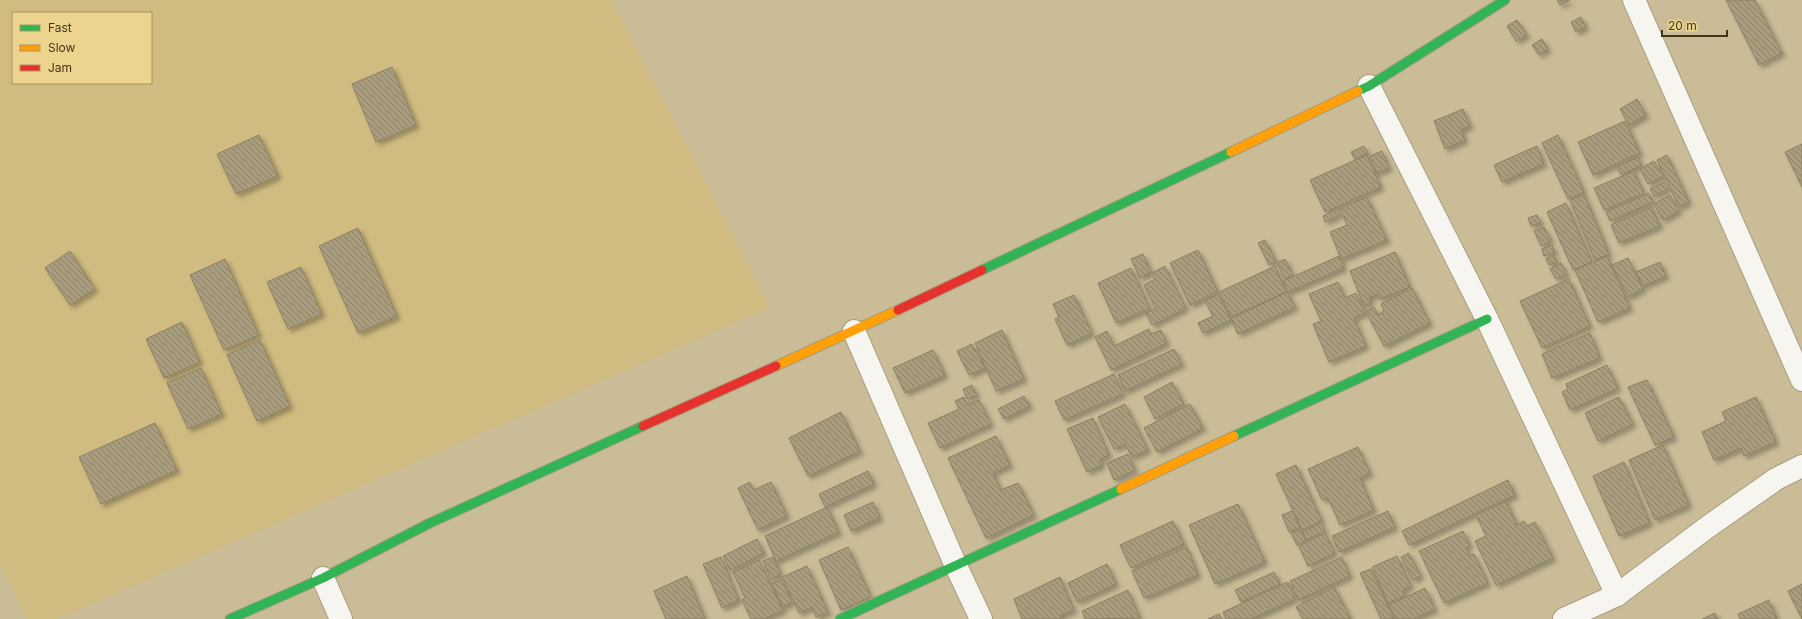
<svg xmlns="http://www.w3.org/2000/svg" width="1802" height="619" font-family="Inter,sans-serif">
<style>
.built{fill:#d0bb80;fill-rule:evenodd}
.building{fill:url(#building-back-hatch);stroke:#8b8162;filter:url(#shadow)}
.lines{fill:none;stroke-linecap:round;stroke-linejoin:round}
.street-casing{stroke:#a79d7f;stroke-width:24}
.fast-casing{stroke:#a79d7f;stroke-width:11}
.slow-casing{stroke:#a79d7f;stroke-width:11}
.jam-casing{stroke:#a79d7f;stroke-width:11}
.street{stroke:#f7f5ef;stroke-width:22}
.fast{stroke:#30b455;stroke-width:9}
.slow{stroke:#ff9f0a;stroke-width:9}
.jam{stroke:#e5322d;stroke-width:9}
</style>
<defs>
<pattern id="building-back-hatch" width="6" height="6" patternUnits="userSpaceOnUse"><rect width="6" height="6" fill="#a99d7d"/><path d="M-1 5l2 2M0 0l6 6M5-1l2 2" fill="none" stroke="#8b8166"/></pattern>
<filter id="shadow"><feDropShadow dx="3.5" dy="3.5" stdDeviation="2" flood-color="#0004"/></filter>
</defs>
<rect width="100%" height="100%" fill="#c9bc97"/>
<!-- built -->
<path class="built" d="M0 0H611L770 307 57 619H27L0 564ZM13 13H151V83H13Z"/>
<!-- building -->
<g class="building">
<polygon points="1557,0 1570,0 1560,5"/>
<polygon points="1726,0 1755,0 1782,53 1759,65"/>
<polygon points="1581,17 1586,27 1576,32 1571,22"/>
<polygon points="1517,20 1527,35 1516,41 1507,26"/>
<polygon points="1542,39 1548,49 1539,55 1532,45"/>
<polygon points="392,67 416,125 376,142 352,84"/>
<polygon points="1637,99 1646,115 1629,125 1620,109"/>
<polygon points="1463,109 1470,126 1461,130 1465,140 1445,149 1434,121"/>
<polygon points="1625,121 1640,153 1593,175 1578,142"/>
<polygon points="259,135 278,176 236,194 217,154"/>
<polygon points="1558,135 1584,192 1568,199 1542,143"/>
<polygon points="1802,144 1802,187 1785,152"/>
<polygon points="1364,146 1368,153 1355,160 1351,152"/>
<polygon points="1537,146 1544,164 1502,182 1494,165"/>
<polygon points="1382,151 1389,168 1376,173 1370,156"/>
<polygon points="1367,155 1381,187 1325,212 1310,180"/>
<polygon points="1667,155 1689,202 1679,207 1657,160"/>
<polygon points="1638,157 1642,165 1621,175 1617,167"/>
<polygon points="1654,161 1663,176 1648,184 1640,169"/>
<polygon points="1634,171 1644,193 1604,210 1594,188"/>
<polygon points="1665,182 1668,189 1654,196 1650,189"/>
<polygon points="1649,193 1653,202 1610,221 1606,212"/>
<polygon points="1584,194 1609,254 1595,260 1570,200"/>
<polygon points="1670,195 1679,211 1663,220 1654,204"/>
<polygon points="1367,197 1387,240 1341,259 1330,232 1347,225 1340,208"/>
<polygon points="1566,203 1592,262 1573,270 1547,212"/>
<polygon points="1652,207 1660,226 1619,243 1611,225"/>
<polygon points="1337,209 1340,215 1325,222 1323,216"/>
<polygon points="1537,215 1541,223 1531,226 1528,218"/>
<polygon points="1544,227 1551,241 1541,246 1534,231"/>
<polygon points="358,228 397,316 358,333 319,246"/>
<polygon points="1265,240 1276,261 1269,265 1258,243"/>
<polygon points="1552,245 1555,252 1544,256 1542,249"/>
<polygon points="1198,250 1218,292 1190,305 1170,263"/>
<polygon points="70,251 95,289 70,305 45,268"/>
<polygon points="1395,252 1410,287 1380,299 1378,294 1369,298 1371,303 1364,306 1350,271"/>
<polygon points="1143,254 1151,272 1140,278 1131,259"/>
<polygon points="1554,255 1557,262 1549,265 1546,259"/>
<polygon points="1339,256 1344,268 1288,292 1283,281"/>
<polygon points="1607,256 1630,308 1598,322 1575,270"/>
<polygon points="1628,258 1643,289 1628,297 1612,265"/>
<polygon points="225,259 259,335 224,350 190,275"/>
<polygon points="1285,259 1293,275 1285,279 1277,263"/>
<polygon points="1660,262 1666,276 1643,286 1636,272"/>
<polygon points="1561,263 1567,274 1556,279 1550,269"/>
<polygon points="1165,266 1186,308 1152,325 1146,313 1156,309 1144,285 1155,279 1152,273"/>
<polygon points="1275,266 1286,292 1231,317 1219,292"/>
<polygon points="301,267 322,314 288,329 267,282"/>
<polygon points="1131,268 1150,308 1116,323 1098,283"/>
<polygon points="1569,279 1590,326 1542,348 1520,301"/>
<polygon points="1338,282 1345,298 1356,293 1365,313 1354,318 1366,346 1329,362 1313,324 1321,321 1309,294"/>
<polygon points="1412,288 1430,323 1384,346 1366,312 1374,307 1378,315 1384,311 1381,304"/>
<polygon points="1287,292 1295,307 1238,334 1231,319"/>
<polygon points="1218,294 1231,320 1203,333 1198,323 1213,316 1205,301"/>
<polygon points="1074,295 1092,333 1067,345 1055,319 1059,317 1053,304"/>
<polygon points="182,322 200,362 164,378 146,339"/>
<polygon points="1149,329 1151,334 1161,330 1167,343 1111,370 1095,337 1107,331 1114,346"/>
<polygon points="1002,330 1024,379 996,391 975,343"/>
<polygon points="1590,333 1600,358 1552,378 1542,354"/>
<polygon points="260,340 290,406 257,421 227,355"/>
<polygon points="972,344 985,368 969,375 957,351"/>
<polygon points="1174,349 1182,364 1125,391 1118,375"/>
<polygon points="933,350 945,375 905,393 893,368"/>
<polygon points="1607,365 1618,388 1570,410 1562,392 1568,389 1566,384"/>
<polygon points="201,368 222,414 188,429 167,383"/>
<polygon points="1114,374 1123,394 1064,420 1055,401"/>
<polygon points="1647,380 1674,437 1655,445 1628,387"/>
<polygon points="1172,382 1184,404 1155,419 1144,397"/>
<polygon points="972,385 977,395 967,399 963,389"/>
<polygon points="1024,396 1030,406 1004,419 998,409"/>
<polygon points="964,397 967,405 979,400 991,424 940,448 928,423 959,409 955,401"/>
<polygon points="1619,397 1633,424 1598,441 1585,413"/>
<polygon points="1756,397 1776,442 1744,456 1741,448 1714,460 1702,432 1726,421 1722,412"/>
<polygon points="1125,404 1148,450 1132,457 1125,444 1114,449 1098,417"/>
<polygon points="1190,404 1203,428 1157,452 1144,428"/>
<polygon points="841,412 860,451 808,476 789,438"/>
<polygon points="1093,418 1109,455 1100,459 1102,465 1087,472 1067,429"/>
<polygon points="155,423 177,470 101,504 79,457"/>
<polygon points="996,436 1010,465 993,473 1001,490 1018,483 1034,515 986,538 948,458"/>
<polygon points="1663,445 1689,505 1655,520 1629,460"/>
<polygon points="1358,447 1370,473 1360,478 1374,510 1340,525 1328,498 1322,500 1308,469"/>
<polygon points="1128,454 1135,470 1114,480 1107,463"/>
<polygon points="1624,462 1650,523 1619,536 1593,476"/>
<polygon points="1296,465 1322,521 1302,530 1276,474"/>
<polygon points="868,471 874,484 825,507 819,494"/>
<polygon points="1508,480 1515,495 1409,545 1402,531"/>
<polygon points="750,482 754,490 771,482 787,516 758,530 738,488"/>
<polygon points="1506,501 1517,525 1524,521 1527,526 1535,522 1553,558 1496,585 1475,541 1486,536 1476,515"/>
<polygon points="873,502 880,518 851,531 844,515"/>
<polygon points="1238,504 1265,562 1215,584 1189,525"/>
<polygon points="827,507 839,532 776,561 765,536"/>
<polygon points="1292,511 1300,527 1289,532 1282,515"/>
<polygon points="1388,511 1395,527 1339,552 1332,536"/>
<polygon points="1173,521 1184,544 1131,568 1120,545"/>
<polygon points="1321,523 1325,531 1306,540 1303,532"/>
<polygon points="1300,529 1306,541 1297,545 1291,533"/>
<polygon points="1463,531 1470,546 1466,548 1470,556 1474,554 1488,583 1444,603 1419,551"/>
<polygon points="1325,533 1335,553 1308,566 1299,546"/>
<polygon points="757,539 764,553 730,570 723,556"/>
<polygon points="848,547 871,597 841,610 819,560"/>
<polygon points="1187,547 1198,575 1144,598 1132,571"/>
<polygon points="1409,553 1421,576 1413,580 1401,557"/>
<polygon points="1397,556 1411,586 1403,590 1406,595 1388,603 1372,567"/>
<polygon points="721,557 739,600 722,608 703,564"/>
<polygon points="773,557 781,574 771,579 763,561"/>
<polygon points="1342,557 1350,576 1298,600 1290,581"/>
<polygon points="759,560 783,610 764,619 751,619 742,600 745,598 733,572"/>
<polygon points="1107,564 1116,584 1077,602 1068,583"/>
<polygon points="807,566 828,612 816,617 812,607 799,613 782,577"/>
<polygon points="1371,569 1394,619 1381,619 1360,573"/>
<polygon points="1274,572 1280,584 1241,602 1235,590"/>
<polygon points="687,576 705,619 666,619 654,591"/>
<polygon points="1060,577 1074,610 1060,616 1061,619 1022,619 1014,599"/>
<polygon points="781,579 792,602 783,607 772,584"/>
<polygon points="1288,582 1295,599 1251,619 1226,619 1223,612"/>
<polygon points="1802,584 1802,619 1788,591"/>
<polygon points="1334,587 1351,619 1303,619 1296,607"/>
<polygon points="1425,588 1435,609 1414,619 1396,619 1389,605"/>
<polygon points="1128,590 1140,618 1085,619 1082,611"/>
<polygon points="1769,600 1777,619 1740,619 1738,614"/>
<polygon points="1715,613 1718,619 1702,619"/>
<polygon points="1219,614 1222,619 1208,619"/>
</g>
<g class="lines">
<!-- street casing -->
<g class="street-casing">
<g id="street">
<polyline points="1634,0 1802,380"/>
<polyline points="1369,86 1487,319 1617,595"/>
<polyline points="854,331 956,566 981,619"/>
<polyline points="323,578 341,619"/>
<polyline points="1564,619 1617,595 1709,526 1776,479 1802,466"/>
</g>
</g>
<!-- fast casing -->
<g class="fast-casing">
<g id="fast">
<polyline points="1358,91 1369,86 1505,0"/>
<polyline points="982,270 1231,152"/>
<polyline points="1234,436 1487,319"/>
<polyline points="230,619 323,578 430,523 643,426"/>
<polyline points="840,619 1121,489"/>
</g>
</g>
<!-- slow casing -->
<g class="slow-casing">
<g id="slow">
<polyline points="1231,152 1358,91"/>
<polyline points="776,366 898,310"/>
<polyline points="1121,489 1234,436"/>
</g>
</g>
<!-- jam casing -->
<g class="jam-casing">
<g id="jam">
<polyline points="898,310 982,270"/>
<polyline points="643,426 776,366"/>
</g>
</g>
<!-- street -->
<use href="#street" class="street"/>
<!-- fast -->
<use href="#fast" class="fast"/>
<!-- slow -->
<use href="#slow" class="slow"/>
<!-- jam -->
<use href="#jam" class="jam"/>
</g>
<!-- legend -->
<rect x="12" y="12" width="140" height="72" fill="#ecd48e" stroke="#a7955f"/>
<rect x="20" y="25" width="20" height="6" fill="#30b455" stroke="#a7955f"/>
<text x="48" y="32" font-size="12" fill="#403619">Fast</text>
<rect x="20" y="45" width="20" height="6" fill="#ff9f0a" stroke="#a7955f"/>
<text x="48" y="52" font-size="12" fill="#403619">Slow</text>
<rect x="20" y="65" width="20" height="6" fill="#e5322d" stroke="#a7955f"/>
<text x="48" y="72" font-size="12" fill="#403619">Jam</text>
<!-- scale -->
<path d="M1662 30v6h65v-6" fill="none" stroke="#403619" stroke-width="2"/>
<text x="1668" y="30" font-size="12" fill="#403619" stroke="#ecd48e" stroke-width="3" paint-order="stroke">20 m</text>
</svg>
